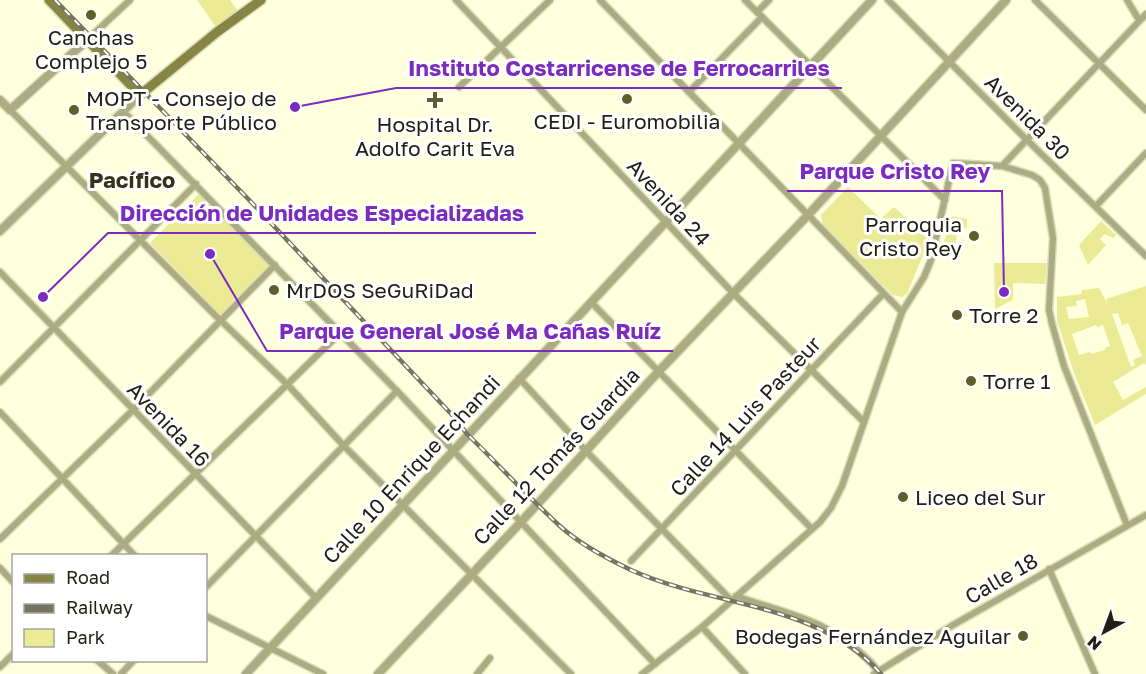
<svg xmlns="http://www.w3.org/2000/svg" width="1146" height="674" font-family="'Golos Text',sans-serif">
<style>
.green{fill:#eceb95;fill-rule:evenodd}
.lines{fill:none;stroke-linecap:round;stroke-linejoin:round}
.minor-casing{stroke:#dadbbc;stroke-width:9}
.tertiary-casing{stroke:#dadbbc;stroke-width:11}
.secondary-casing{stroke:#dadbbc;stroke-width:12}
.minor{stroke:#acac82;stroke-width:6}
.tertiary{stroke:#acac82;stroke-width:8}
.secondary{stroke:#878544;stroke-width:9}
.rail-casing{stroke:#757561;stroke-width:4.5}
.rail{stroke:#fff;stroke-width:2;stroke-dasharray:7;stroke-linecap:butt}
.poi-dot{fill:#605f2c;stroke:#fff;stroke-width:2}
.labels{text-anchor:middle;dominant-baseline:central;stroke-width:6;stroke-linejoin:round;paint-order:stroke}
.poi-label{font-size:21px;fill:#1f1f13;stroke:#fff;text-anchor:start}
.street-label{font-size:21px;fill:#1f1f13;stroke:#fff}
.neighbourhood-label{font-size:22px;font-weight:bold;fill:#333317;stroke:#fff}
.leader{fill:none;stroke:#7b2cbf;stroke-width:2}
.callout-dot{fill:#7b2cbf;stroke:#fff;stroke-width:2}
.callout-label{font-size:22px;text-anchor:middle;font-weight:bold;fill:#7b2cbf;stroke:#fff;stroke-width:6;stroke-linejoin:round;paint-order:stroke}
</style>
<rect width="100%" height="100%" fill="#feffdc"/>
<!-- green -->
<g class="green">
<polygon points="197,0 230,0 238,11 216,27"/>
<polygon points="848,187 881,219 894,207 929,240 907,294 902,297 893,295 823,226 821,215"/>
<polygon points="200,193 270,266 221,315 150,243"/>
<polygon points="952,216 967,219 967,228 958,227 954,255 941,251"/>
<polygon points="1101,221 1116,235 1113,238 1105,234 1100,239 1106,245 1088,265 1079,245"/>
<polygon points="994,263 1047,263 1045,284 1013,283 1013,300 995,309"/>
<path d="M1146 286V365L1144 363 1113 382 1123 400 1146 387V394L1095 425 1074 373 1057 321V297L1082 294V290L1099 288 1109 307 1106 299ZM1085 299 1089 317 1069 319 1066 307 1077 306 1076 301ZM1118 313 1122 325 1128 323 1142 356 1133 360 1135 365 1131 367 1112 314ZM1096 325 1097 327 1103 325 1110 346 1105 348V350L1091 354 1090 352 1079 355 1072 334Z"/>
</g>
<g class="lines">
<!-- minor casing -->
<g class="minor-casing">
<g id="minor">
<polyline points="456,0 733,293 864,422"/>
<polyline points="600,0 902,312"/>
<polyline points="745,0 945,200"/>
<polyline points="888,0 1026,139 1146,256"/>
<polyline points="1035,0 1146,110"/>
<polyline points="1127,0 1139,20"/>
<polyline points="757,12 769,0"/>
<polyline points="87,40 130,0"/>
<polyline points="459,87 550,0"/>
<polyline points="689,92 762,17"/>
<polyline points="10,110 217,317 287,384 344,446 571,674"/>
<polyline points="123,111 397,391 655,664"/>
<polyline points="1002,166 1032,175 1040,180 1045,188 1053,238 1049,310 1052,324 1064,366 1127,525"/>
<polyline points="1096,206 1146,153"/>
<polyline points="0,272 316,598"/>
<polyline points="591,302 812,529"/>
<polyline points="519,378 586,451 731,600"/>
<polyline points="0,382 196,184"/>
<polyline points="0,412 135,556"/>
<polyline points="0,539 133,410 275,265"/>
<polyline points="111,556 340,333"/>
<polyline points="631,561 883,294"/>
<polyline points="0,568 14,583"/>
<polyline points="1049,569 1095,674"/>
<polyline points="206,587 397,391"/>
<path d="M736 596C783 613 827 619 864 656 870 661 876 667 879 674"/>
<polyline points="206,616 323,674"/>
<polyline points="702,627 745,674"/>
<polyline points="97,660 113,674"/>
<polyline points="0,667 14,653"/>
<polyline points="121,674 134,660"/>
<polyline points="477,674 490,658"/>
<polyline points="642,674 702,627 820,522 831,508 842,486 902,312 924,277 931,260 953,163 1002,166 1146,14"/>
<polyline points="874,674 953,625 1146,515"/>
</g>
</g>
<!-- tertiary casing -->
<g class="tertiary-casing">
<g id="tertiary">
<polyline points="0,100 10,110 87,40"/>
<polyline points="0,231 140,95"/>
<polyline points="246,674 872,0"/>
<polyline points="378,674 521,522 659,371 808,215 1006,0"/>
</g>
</g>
<!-- secondary casing -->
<g class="secondary-casing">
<polyline id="secondary" points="49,0 140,95 217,32 261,0"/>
</g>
<!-- minor -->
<use href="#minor" class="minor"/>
<!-- tertiary -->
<use href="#tertiary" class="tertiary"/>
<!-- secondary -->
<use href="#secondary" class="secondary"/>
<!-- rail casing -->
<g class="rail-casing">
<path id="rail" d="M55 0 253 204 455 418 467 434C499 465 529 498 561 527 581 545 608 559 631 570 712 607 818 602 881 674"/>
</g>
<!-- rail -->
<use href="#rail" class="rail"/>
</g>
<!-- markers -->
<g class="poi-dot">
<circle cx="91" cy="15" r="6"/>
<circle cx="627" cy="99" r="6"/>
<path d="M432 91h6v6h6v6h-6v6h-6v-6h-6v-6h6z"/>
<circle cx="74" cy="110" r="6"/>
<circle cx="974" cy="236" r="6"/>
<circle cx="274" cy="290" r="6"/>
<circle cx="957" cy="315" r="6"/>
<circle cx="971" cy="381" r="6"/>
<circle cx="903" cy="497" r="6"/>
<circle cx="1023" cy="636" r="6"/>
</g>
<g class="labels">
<!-- poi labels -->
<g class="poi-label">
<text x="91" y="37" text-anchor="middle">Canchas<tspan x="91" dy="24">Complejo 5</tspan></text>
<text x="86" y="98">MOPT - Consejo de<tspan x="86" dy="24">Transporte Público</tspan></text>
<text x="627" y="121" text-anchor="middle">CEDI - Euromobilia</text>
<text x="435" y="124" text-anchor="middle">Hospital Dr.<tspan x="435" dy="24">Adolfo Carit Eva</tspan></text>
<text x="962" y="224" text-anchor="end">Parroquia<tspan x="962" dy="24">Cristo Rey</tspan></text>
<text x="286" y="290">MrDOS SeGuRiDad</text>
<text x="969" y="315">Torre 2</text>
<text x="983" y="381">Torre 1</text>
<text x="915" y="497">Liceo del Sur</text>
<text x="1011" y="636" text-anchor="end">Bodegas Fernández Aguilar</text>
</g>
<!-- street labels -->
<g class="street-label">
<text transform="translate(1028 117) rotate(45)">Avenida 30</text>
<text transform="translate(669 202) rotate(47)">Avenida 24</text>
<text transform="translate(745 416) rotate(-47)">Calle 14 Luis Pasteur</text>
<text transform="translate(169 424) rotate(46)">Avenida 16</text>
<text transform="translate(556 456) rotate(-47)">Calle 12 Tomás Guardia</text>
<text transform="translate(411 469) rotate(-47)">Calle 10 Enrique Echandi</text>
<text transform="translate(1001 578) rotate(-30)">Calle 18</text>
</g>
<!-- neighbourhood labels -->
<g class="neighbourhood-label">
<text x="132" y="179">Pacífico</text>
</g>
</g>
<!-- callouts -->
<path class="leader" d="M295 107L396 88H842M1004 292L1002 191H787M43 297L108 233H536M210 254L267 351H673"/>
<g class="callout-dot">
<circle cx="295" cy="107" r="6"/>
<circle cx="1004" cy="292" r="6"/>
<circle cx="43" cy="297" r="6"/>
<circle cx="210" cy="254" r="6"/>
</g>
<g class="callout-label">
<text x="619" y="76">Instituto Costarricense de Ferrocarriles</text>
<text x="895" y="179">Parque Cristo Rey</text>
<text x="322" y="221">Dirección de Unidades Especializadas</text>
<text x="470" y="339">Parque General José Mª Cañas Ruíz</text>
</g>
<!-- legend -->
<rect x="12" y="554" width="195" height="108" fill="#ffffff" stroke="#a5a5a1" stroke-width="1.5"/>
<rect x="24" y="574" width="30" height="9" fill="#878544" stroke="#a5a5a1" stroke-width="1.5"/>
<text x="66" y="584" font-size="18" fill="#1f1f13">Road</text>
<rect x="24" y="604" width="30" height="9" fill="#757561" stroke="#a5a5a1" stroke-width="1.5"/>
<text x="66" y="614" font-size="18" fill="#1f1f13">Railway</text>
<rect x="24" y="629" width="30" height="18" fill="#eceb95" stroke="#a5a5a1" stroke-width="1.5"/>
<text x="66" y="644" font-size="18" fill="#1f1f13">Park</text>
<!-- north arrow -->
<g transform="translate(1104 632) rotate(221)" stroke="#ffffff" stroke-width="4.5" paint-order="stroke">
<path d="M0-4.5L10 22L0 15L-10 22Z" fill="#1f1f13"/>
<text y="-9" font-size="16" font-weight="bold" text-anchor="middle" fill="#1f1f13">N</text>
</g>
</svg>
